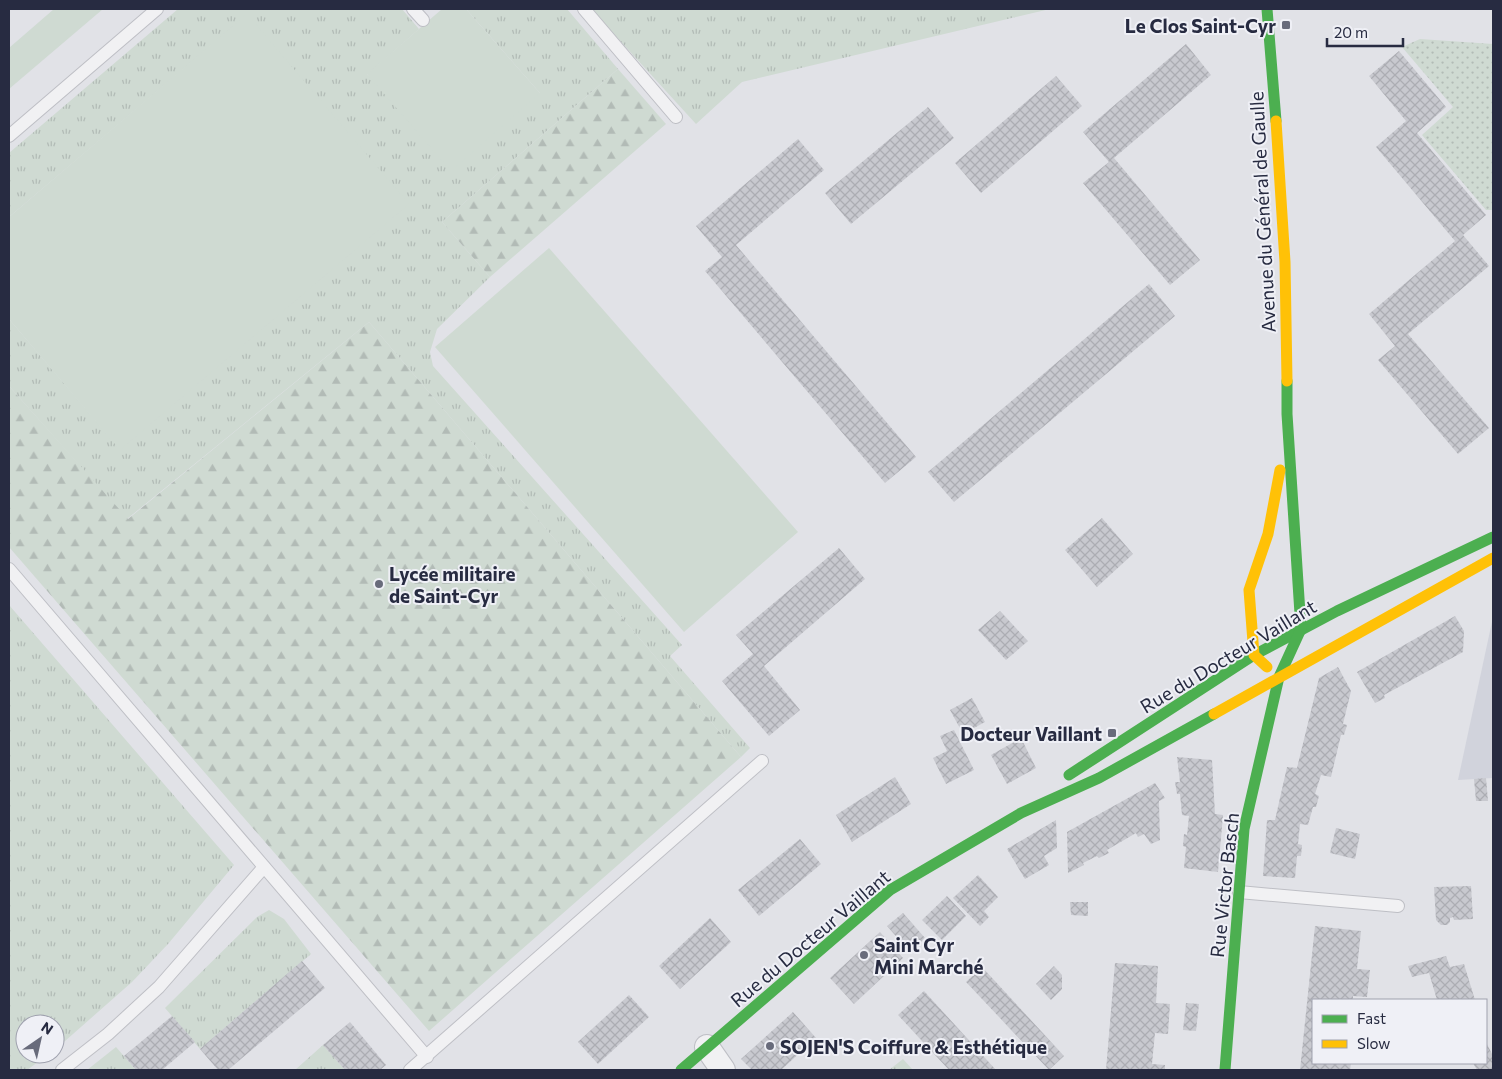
<svg xmlns="http://www.w3.org/2000/svg" width="1502" height="1079" font-family="Commissioner,sans-serif">
<style>
.built{fill:#d1d3dc}
.grass{fill:url(#grass-tufts)}
.forest{fill:url(#forest-firs)}
.park{fill:url(#park-dots)}
.pitch{fill:#cfdad2}
.building{fill:url(#building-cross-hatch)}
.lines{fill:none;stroke-linecap:round;stroke-linejoin:round}
.lane-casing{stroke:#bebfc5;stroke-width:14}
.street-casing{stroke:#bebfc5;stroke-width:26}
.lane{stroke:#f1f1f3;stroke-width:12}
.street{stroke:#f1f1f3;stroke-width:24}
.fast{stroke:#4caf50;stroke-width:11}
.slow{stroke:#ffc107;stroke-width:11}
.poi-dot{fill:#686b7b;stroke:#eff0f6;stroke-width:2}
.labels{text-anchor:middle;dominant-baseline:central;stroke-width:4;stroke-linejoin:round;paint-order:stroke}
.poi-label{font-size:19px;font-weight:bold;fill:#272b41;stroke:#eff0f6;text-anchor:start}
.street-label{font-size:19px;fill:#272b41;stroke:#eff0f6}
</style>
<defs>
<pattern id="grass-tufts" width="24" height="20" patternUnits="userSpaceOnUse" patternTransform="scale(1.25)"><rect width="24" height="20" fill="#cfdad2"/><path d="M3 7l-1-3M5 7V3M7 7l1-3M15 17l-1-3M17 17v-4M19 17l1-3" fill="none" stroke="#b2bbb6"/></pattern>
<pattern id="forest-firs" width="22" height="20" patternUnits="userSpaceOnUse" patternTransform="scale(1.25)"><rect width="22" height="20" fill="#cfdad2"/><path d="M5 1l3.5 6h-7zM16 11l3.5 6h-7z" fill="#b2bbb6"/></pattern>
<pattern id="park-dots" width="8" height="8" patternUnits="userSpaceOnUse" patternTransform="scale(1.25)"><rect width="8" height="8" fill="#cfdad2"/><path d="M2 2h.1M6 6h.1" fill="none" stroke="#b2bbb6" stroke-width="1.8" stroke-linecap="round"/></pattern>
<pattern id="building-cross-hatch" width="8" height="8" patternUnits="userSpaceOnUse" patternTransform="scale(1.25)"><rect width="8" height="8" fill="#c8c9cf"/><path d="M0 0l8 8M0 8l8-8" fill="none" stroke="#acadb3"/></pattern>
</defs>
<rect width="100%" height="100%" fill="#e1e2e7"/>
<!-- built -->
<polygon class="built" points="1493,617 1493,778 1458,780"/>
<!-- grass -->
<g class="grass">
<polygon points="178,9 402,9 419,29 367,75 540,93 466,9 567,9 618,69 442,222 490,277 437,329 430,352 433,366 682,645 670,656 750,748 741,757 369,322 127,519 9,386 9,319 120,449 247,15 9,217 9,153"/>
<polygon points="591,9 1050,9 742,82 696,124"/>
<polygon points="9,605 234,865 168,944 132,982 56,1049 55,1024 25,1024 25,1054 49,1054 27,1070 9,1070"/>
<polygon points="269,910 284,919 311,954 200,1049 165,1008 257,917"/>
<polygon points="323,1045 345,1070 295,1070"/>
<polygon points="116,1047 136,1070 87,1070"/>
<polygon points="903,1059 913,1070 889,1070"/>
</g>
<!-- forest -->
<g class="forest">
<polygon points="618,69 666,124 490,277 442,222"/>
<polygon points="369,322 741,757 429,1031 9,547 9,386 128,519"/>
</g>
<!-- park -->
<polygon class="park" points="1420,39 1493,44 1493,210 1486,210 1422,135 1453,107 1402,47"/>
<!-- pitch -->
<g class="pitch">
<polygon points="54,9 103,9 9,89 9,48"/>
<polygon points="442,9 466,9 540,93 451,171 367,74"/>
<polygon points="247,14 409,204 120,450 9,319 9,217"/>
<polygon points="549,248 798,532 684,632 435,347"/>
</g>
<!-- building -->
<g class="building">
<polygon points="1186,44 1211,75 1114,158 1200,260 1170,285 1083,183 1109,162 1083,132"/>
<polygon points="1399,51 1446,107 1417,133 1486,215 1463,235 1489,266 1408,334 1489,428 1458,454 1378,360 1395,346 1369,314 1455,241 1376,147 1406,121 1369,76"/>
<polygon points="1056,76 1082,106 981,193 955,163"/>
<polygon points="928,107 954,138 851,224 825,193"/>
<polygon points="798,139 824,170 736,245 916,457 885,483 705,271 722,257 696,226"/>
<polygon points="1149,284 1175,316 954,502 928,472"/>
<polygon points="1102,518 1133,554 1097,587 1065,550"/>
<polygon points="839,548 865,579 764,666 800,710 769,736 722,681 753,654 736,635"/>
<polygon points="1000,611 1028,641 1006,660 978,630"/>
<polygon points="1455,616 1464,631 1463,652 1384,695 1385,698 1375,703 1357,672"/>
<polygon points="1338,667 1351,691 1343,724 1347,725 1344,735 1341,735 1331,777 1321,775 1315,794 1319,796 1316,807 1313,807 1308,825 1300,824 1298,844 1302,845 1301,856 1297,856 1295,878 1263,876 1267,820 1275,820 1287,767 1297,768 1319,678"/>
<polygon points="972,698 985,722 963,734 950,710"/>
<polygon points="954,730 974,770 946,784 933,758 947,751 940,736"/>
<polygon points="1021,738 1036,768 1007,784 991,755"/>
<polygon points="1177,757 1212,760 1215,814 1223,815 1218,872 1184,868 1186,847 1183,846 1184,834 1187,835 1189,816 1182,815 1180,794 1177,794 1175,782 1180,782"/>
<polygon points="895,777 911,804 852,842 836,815"/>
<polygon points="1486,778 1488,801 1476,801 1474,779"/>
<polygon points="1155,783 1165,798 1159,801 1160,840 1151,844 1144,834 1138,837 1136,833 1107,850 1109,853 1099,858 1097,856 1083,863 1084,865 1068,873 1067,832"/>
<polygon points="1056,820 1057,848 1044,856 1049,865 1025,879 1007,849"/>
<polygon points="1336,828 1360,834 1355,859 1330,853"/>
<polygon points="800,839 821,864 759,916 738,890"/>
<polygon points="978,875 998,897 984,911 989,917 980,926 953,898"/>
<polygon points="1471,886 1473,919 1454,920 1453,917 1450,918 1450,922 1447,925 1441,925 1436,920 1434,887"/>
<polygon points="947,896 966,916 942,940 922,920"/>
<polygon points="1070,902 1088,902 1088,916 1071,915"/>
<polygon points="903,913 925,938 910,952 887,926"/>
<polygon points="710,918 731,942 680,989 659,966"/>
<polygon points="1315,926 1361,931 1357,969 1370,970 1367,997 1353,996 1353,1000 1313,1000 1313,1063 1351,1063 1350,1070 1300,1070"/>
<polygon points="880,932 903,958 854,1004 830,978"/>
<polygon points="1446,956 1450,967 1464,964 1475,1000 1437,1000 1429,973 1412,977 1408,966"/>
<polygon points="302,961 325,988 228,1070 218,1070 200,1049"/>
<polygon points="1115,963 1158,966 1156,1003 1170,1004 1169,1018 1168,1034 1155,1033 1152,1064 1165,1065 1165,1070 1106,1070"/>
<polygon points="1054,966 1062,975 1062,989 1051,1000 1036,984"/>
<polygon points="982,967 1064,1056 1049,1070 966,982"/>
<polygon points="924,991 996,1070 949,1070 898,1015"/>
<polygon points="629,995 649,1017 598,1064 578,1042"/>
<polygon points="1186,1003 1199,1004 1196,1031 1183,1030"/>
<polygon points="793,1012 816,1038 781,1070 752,1070 741,1059"/>
<polygon points="172,1016 195,1042 162,1070 136,1070 124,1056"/>
<polygon points="350,1022 386,1065 380,1070 345,1070 323,1045"/>
<polygon points="1486,1042 1493,1056 1493,1070 1477,1070 1473,1063 1486,1063"/>
</g>
<g class="lines">
<!-- lane casing -->
<g class="lane-casing">
<g id="lane">
<polyline points="413,9 423,20"/>
<polyline points="584,9 676,117"/>
<polyline points="9,136 157,9"/>
<polyline points="9,569 427,1057"/>
<polyline points="1239,892 1398,906"/>
<polyline points="62,1070 108,1034 159,987 264,867"/>
<polyline points="410,1070 762,761"/>
</g>
</g>
<!-- street casing -->
<g class="street-casing">
<polyline id="street" points="707,1047 723,1070"/>
</g>
<!-- lane -->
<use href="#lane" class="lane"/>
<!-- street -->
<use href="#street" class="street"/>
<!-- fast -->
<g class="fast">
<polyline points="1267,9 1276,121"/>
<polyline points="1069,775 1254,655 1337,611 1493,537"/>
<polyline points="681,1070 890,890 1021,813 1099,778 1214,714"/>
<polyline points="1225,1070 1244,829 1279,677 1301,629 1287,414 1287,381"/>
</g>
<!-- slow -->
<g class="slow">
<polyline points="1276,121 1285,262 1287,381"/>
<polyline points="1267,667 1254,655 1249,590 1268,534 1280,470"/>
<polyline points="1214,714 1493,558"/>
</g>
</g>
<!-- markers -->
<g class="poi-dot">
<rect x="1281" y="20" width="10" height="10" rx="2.5"/>
<circle cx="379" cy="584" r="5"/>
<rect x="1107" y="728" width="10" height="10" rx="2.5"/>
<circle cx="864" cy="955" r="5"/>
<circle cx="770" cy="1046" r="5"/>
</g>
<g class="labels">
<!-- poi labels -->
<g class="poi-label">
<text x="1276" y="25" text-anchor="end">Le Clos Saint-Cyr</text>
<text x="389" y="573">Lycée militaire<tspan x="389" dy="22">de Saint-Cyr</tspan></text>
<text x="1102" y="733" text-anchor="end">Docteur Vaillant</text>
<text x="874" y="944">Saint Cyr<tspan x="874" dy="22">Mini Marché</tspan></text>
<text x="780" y="1046">SOJEN'S Coiffure &amp; Esthétique</text>
</g>
<!-- street labels -->
<g class="street-label">
<text transform="translate(1262 212) rotate(-93)">Avenue du Général de Gaulle</text>
<text transform="translate(1228 656) rotate(-31)">Rue du Docteur Vaillant</text>
<text transform="translate(1224 885) rotate(-84)">Rue Victor Basch</text>
<text transform="translate(810 938) rotate(-40)">Rue du Docteur Vaillant</text>
</g>
</g>
<!-- border -->
<rect width="1502" height="1079" fill="none" stroke="#272b41" stroke-width="20"/>
<!-- legend -->
<rect x="1312" y="999" width="175" height="65" fill="#eff0f6" stroke="#9fa1ae"/>
<rect x="1322" y="1015" width="25" height="8" fill="#4caf50" stroke="#9fa1ae"/>
<text x="1357" y="1024" font-size="15" fill="#272b41">Fast</text>
<rect x="1322" y="1040" width="25" height="8" fill="#ffc107" stroke="#9fa1ae"/>
<text x="1357" y="1049" font-size="15" fill="#272b41">Slow</text>
<!-- north arrow -->
<g transform="translate(40 1039) rotate(34)"><circle r="24" fill="#eff0f6" stroke="#9fa1ae"/>
<path d="M0-4L9 19L0 12L-9 19Z" fill="#686b7b"/>
<text y="-8" font-size="14" font-weight="bold" text-anchor="middle" fill="#272b41">N</text>
</g>
<!-- scale -->
<path d="M1327 38v8h76v-8" fill="none" stroke="#272b41" stroke-width="2.5"/>
<text x="1334" y="38" font-size="15" fill="#272b41" stroke="#eff0f6" stroke-width="4" paint-order="stroke">20 m</text>
</svg>
